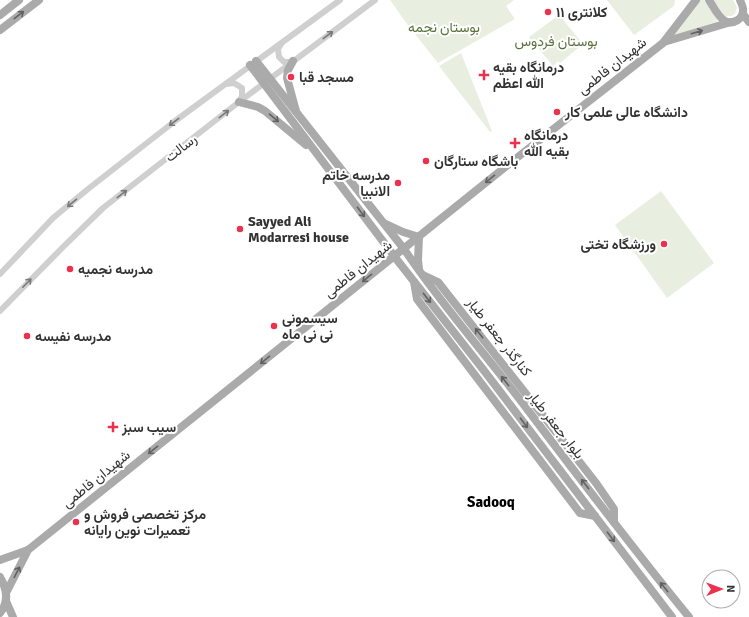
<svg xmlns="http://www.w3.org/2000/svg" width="749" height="617" font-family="Signika,Vazirmatn,sans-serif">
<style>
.green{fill:#e9efe0}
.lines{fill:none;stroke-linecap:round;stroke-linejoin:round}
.minor{stroke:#cfcfcf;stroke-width:6}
.major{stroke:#aaa;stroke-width:8}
.oneway{stroke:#626262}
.oneway2{stroke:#797979}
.poi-dot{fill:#ed314d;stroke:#fff;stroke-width:1.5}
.labels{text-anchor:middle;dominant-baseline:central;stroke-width:4;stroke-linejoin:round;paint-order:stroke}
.poi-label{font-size:14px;font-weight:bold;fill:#323232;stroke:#fff;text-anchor:start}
.park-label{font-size:14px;fill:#59713c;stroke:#fff}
.street-label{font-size:14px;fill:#323232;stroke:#fff}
.neighbourhood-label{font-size:15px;font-weight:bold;fill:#000;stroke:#fff}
</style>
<rect width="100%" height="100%" fill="#fff"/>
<!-- green -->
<g class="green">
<polygon points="390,0 514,0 506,6 515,19 438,63 407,24"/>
<polygon points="607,0 675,0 674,6 634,35"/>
<polygon points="697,0 704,0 718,21 671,38"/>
<polygon points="713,0 733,0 737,7 735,14 732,16 725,16"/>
<polygon points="559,15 583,44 560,63 558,61 553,66 529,37"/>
<polygon points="461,53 492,131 490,132 439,66"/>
<polygon points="661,191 714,263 667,298 615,225"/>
</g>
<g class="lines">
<!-- minor -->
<g class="minor">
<polyline points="281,44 278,49 279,57 284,62 292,62"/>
<polyline points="226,84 234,83 242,88 242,96 240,100"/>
<polyline points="0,274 53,218 88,189 175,121 340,0"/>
<polyline points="0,311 63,247 103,208 239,102 375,0"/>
</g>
<!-- major -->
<g class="major">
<path d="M709 0C713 6 718 17 725 21 733 25 744 19 743 9 743 6 741 3 740 0"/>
<polyline points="743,14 749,22"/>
<polyline points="0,15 19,0"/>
<polyline points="0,30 39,0"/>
<polyline points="664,42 731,22"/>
<path d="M256 61 404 249C439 301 480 348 518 397 574 471 630 545 689 617"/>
<polyline points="293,61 288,70 287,78 296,111"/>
<polyline points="250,65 394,256 482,368 672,617"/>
<polyline points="239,102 258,107 265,111 306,145"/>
<polyline points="386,224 403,232 419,237 418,260 419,269"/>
<polyline points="423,275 438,282 596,483 614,509 614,522"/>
<polyline points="414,282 417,299 580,513 595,516"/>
<polyline points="0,560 28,550 509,164 663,43 696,0"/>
<path d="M0 577C7 589 9 602 0 613"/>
<polyline points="6,593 28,550"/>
<polyline points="6,601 13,617"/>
</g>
</g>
<!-- one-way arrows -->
<defs><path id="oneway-shaft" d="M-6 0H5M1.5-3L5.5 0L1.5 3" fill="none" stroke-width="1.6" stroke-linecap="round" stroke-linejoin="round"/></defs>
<g class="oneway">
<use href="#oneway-shaft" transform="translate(19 15) rotate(-38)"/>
<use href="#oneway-shaft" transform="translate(697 32) rotate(-16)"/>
<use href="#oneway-shaft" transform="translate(274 118) rotate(40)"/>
<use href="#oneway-shaft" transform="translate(490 179) rotate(141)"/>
<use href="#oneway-shaft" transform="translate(361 212) rotate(53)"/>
<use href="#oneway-shaft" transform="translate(367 278) rotate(141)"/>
<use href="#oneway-shaft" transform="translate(427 298) rotate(52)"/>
<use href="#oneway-shaft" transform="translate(479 333) rotate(-128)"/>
<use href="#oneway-shaft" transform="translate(265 360) rotate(141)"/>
<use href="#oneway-shaft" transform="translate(505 381) rotate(-128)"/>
<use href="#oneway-shaft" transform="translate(524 423) rotate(53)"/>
<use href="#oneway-shaft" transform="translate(153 450) rotate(141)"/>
<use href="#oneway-shaft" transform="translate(585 484) rotate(-128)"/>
<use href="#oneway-shaft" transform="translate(611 537) rotate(53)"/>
<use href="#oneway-shaft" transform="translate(17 572) rotate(-63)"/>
<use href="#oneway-shaft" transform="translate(664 587) rotate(-129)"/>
</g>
<g class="oneway2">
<use href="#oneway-shaft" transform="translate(328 35) rotate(-37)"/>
<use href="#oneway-shaft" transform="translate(224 114) rotate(-38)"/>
<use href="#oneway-shaft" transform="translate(174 122) rotate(143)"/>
<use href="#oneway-shaft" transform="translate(122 194) rotate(-38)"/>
<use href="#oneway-shaft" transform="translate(72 203) rotate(140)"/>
<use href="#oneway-shaft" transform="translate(27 283) rotate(-45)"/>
</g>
<!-- markers -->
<g class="poi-dot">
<circle cx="548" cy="12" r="4"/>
<path d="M482 69h4v4h4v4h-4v4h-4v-4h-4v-4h4z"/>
<circle cx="291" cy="77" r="4"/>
<circle cx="557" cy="112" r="4"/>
<path d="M513 137h4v4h4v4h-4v4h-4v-4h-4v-4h4z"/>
<circle cx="426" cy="161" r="4"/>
<circle cx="398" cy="183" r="4"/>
<circle cx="240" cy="229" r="4"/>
<circle cx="664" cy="244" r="4"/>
<circle cx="70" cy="269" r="4"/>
<circle cx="274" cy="326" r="4"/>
<circle cx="27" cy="336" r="4"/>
<path d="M111 421h4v4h4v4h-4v4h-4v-4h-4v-4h4z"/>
<circle cx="76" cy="522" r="4"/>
</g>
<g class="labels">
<!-- poi labels -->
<g class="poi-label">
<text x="556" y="12">کلانتری ۱۱</text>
<text x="493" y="67">درمانگاه بقیه<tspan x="493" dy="16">الله اعظم</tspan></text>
<text x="299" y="77">مسجد قبا</text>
<text x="565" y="112">دانشگاه عالی علمی کار</text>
<text x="524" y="135">درمانگاه<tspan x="524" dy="16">بقیه الله</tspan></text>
<text x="434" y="161">باشگاه ستارگان</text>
<text x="390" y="175" text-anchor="end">مدرسه خاتم<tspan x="390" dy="16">الانبیا</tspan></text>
<text x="248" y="221">Sayyed Ali<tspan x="248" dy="16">Modarresi house</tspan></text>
<text x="656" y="244" text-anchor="end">ورزشگاه تختی</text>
<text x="78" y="269">مدرسه نجمیه</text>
<text x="282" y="318">سیسمونی<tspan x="282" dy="16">نی نی ماه</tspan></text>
<text x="35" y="336">مدرسه نفیسه</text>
<text x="122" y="427">سیب سبز</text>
<text x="84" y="514">مرکز تخصصی فروش و<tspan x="84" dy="16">تعمیرات نوین رایانه</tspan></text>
</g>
<!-- park labels -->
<g class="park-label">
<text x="444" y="27">بوستان نجمه</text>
<text x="556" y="41">بوستان فردوس</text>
</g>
<!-- street labels -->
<g class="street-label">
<text transform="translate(612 66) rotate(-38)">شهیدان فاطمی</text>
<text transform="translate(181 148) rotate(-38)">رسالت</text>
<text transform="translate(358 269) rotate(-39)">شهیدان فاطمی</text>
<text transform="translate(499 337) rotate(52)">کنارگذر جعفر طیار</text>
<text transform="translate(556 425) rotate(52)">بلوار جعفر طیار</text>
<text transform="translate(96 479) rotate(-39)">شهیدان فاطمی</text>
</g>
<!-- neighbourhood labels -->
<g class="neighbourhood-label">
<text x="491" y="502">Sadooq</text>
</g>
</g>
<!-- north arrow -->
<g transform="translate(721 589) rotate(89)"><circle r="19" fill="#ffffff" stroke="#adadad"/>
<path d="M0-3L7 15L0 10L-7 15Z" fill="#ed314d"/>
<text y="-6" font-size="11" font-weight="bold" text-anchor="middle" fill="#323232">N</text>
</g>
</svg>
